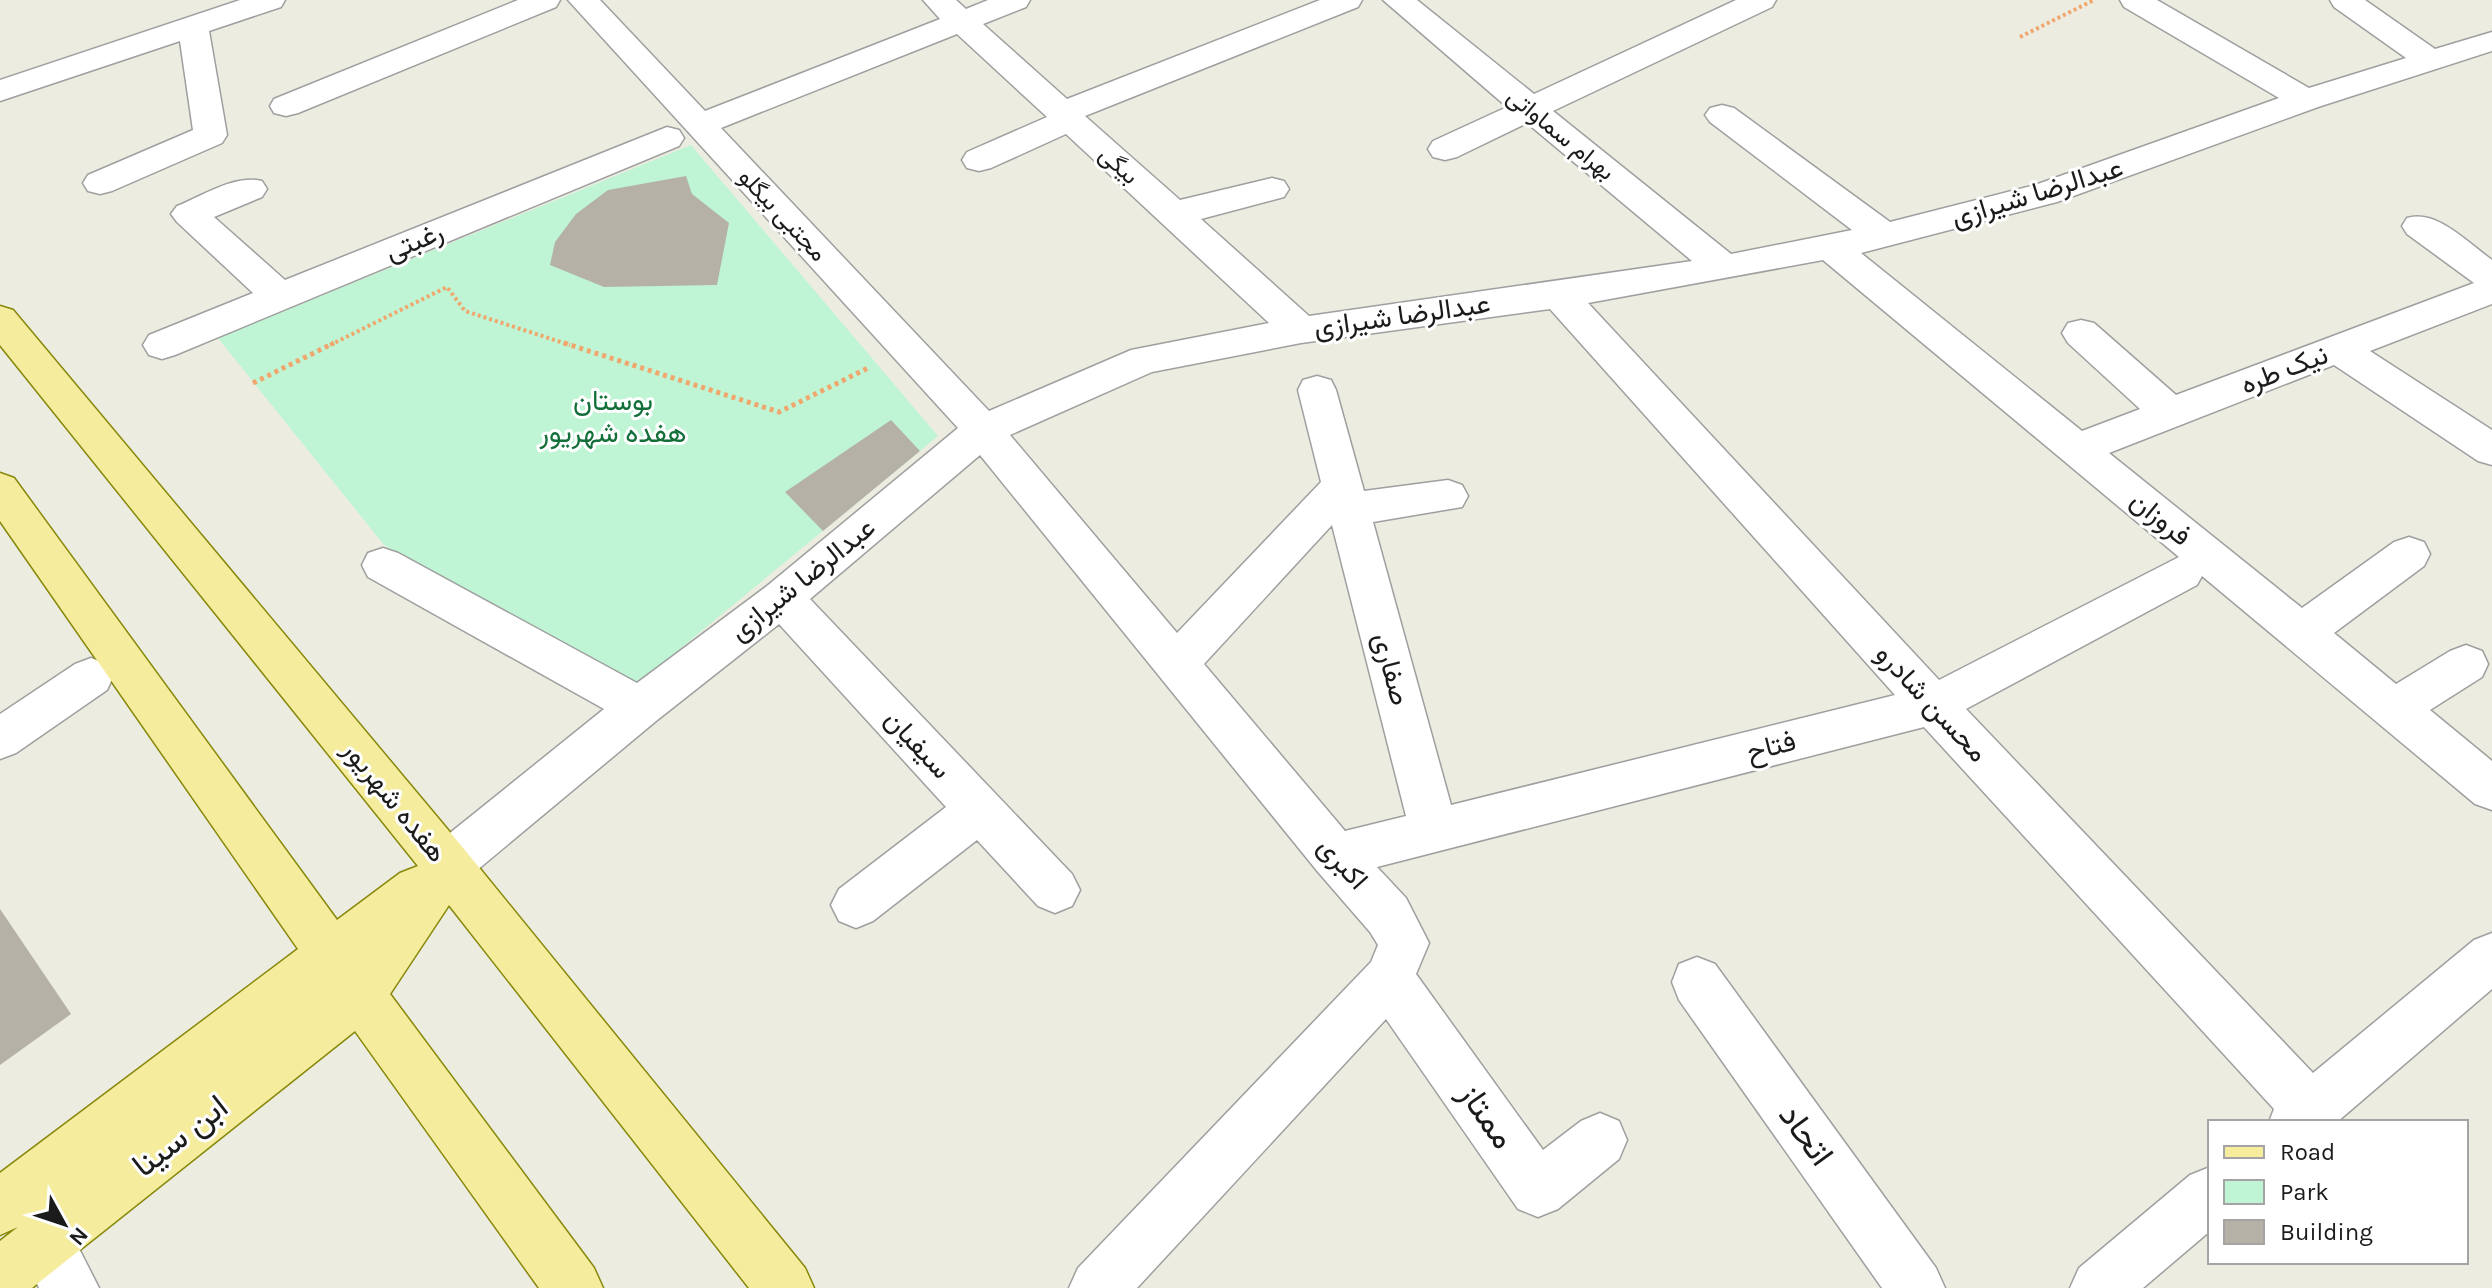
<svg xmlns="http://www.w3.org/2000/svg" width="2492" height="1288" font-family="Karla,Vazirmatn,sans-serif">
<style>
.park{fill:#bff5d5}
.building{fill:#b5b1a7}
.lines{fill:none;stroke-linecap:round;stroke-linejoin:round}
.minor-casing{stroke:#9f9f9f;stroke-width:3}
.major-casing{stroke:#87880a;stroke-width:3}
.path-far1{stroke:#f0a76e;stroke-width:4;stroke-dasharray:3 3;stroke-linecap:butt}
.path{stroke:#f0a76e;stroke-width:5;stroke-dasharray:4 4;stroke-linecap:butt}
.minor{fill:#fff;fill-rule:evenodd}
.major{fill:#f5ec9d;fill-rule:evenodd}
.labels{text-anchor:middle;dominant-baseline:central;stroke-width:6;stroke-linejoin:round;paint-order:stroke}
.far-street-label{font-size:24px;fill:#1b1b1b;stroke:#fff}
.street-label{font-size:28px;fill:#1b1b1b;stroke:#fff}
.park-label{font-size:28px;fill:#126f39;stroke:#fff}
.near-street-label{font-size:34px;fill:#1b1b1b;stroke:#fff}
</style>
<rect width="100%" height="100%" fill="#ecece1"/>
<!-- park -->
<polygon class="park" points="691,145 938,436 636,685 384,545 218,338"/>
<!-- building -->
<g class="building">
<polygon points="686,176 692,194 729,223 717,285 604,287 550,265 555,242 576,214 608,190"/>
<polygon points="891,420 920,451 823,531 785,492"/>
<polygon points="0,909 71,1014 0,1065"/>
</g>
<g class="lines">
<!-- minor casing -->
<g class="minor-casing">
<g id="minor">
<polygon points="240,0 285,0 281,7 209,31 227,135 222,143 112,191 100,194 88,191 83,183 88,175 193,130 180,41 0,101 0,80"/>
<polygon points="518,0 560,0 556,7 298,113 286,116 274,113 270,106 274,99"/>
<path d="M568 0H600L705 111 940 19 923 0H956L966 9 988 0H1030L1026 7 983 24 1067 99 1320 0H1362L1358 7 1085 116 1180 200 1272 178 1284 181 1289 189 1284 197 1201 219 1309 316 1692 261 1527 123 1457 157 1445 160 1433 157 1428 149 1433 141 1507 107 1383 0H1417L1534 94 1736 0H1776L1772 7 1553 111 1731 254 1852 230 1710 122 1705 115 1710 108 1722 105 1734 108 1890 222 2035 185 2279 98 2124 7 2120 0H2157L2309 88 2406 58 2334 7 2330 0H2365L2435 49 2492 32V51L2318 107 2057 202 1861 253 2082 431 2140 409 2068 343 2062 333 2068 323 2081 320 2094 323 2176 395 2474 283 2407 234 2402 226 2407 218C2437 209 2468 243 2492 260V304L2370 351 2492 430V465L2478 461 2334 365 2109 453 2302 608 2394 542 2409 537 2424 542 2430 554 2424 566 2334 633 2396 684 2450 651 2466 645 2482 651 2488 664 2482 677 2430 710 2492 761V810L2475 804 2202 576 2197 585 1966 709 2313 1073 2474 940 2492 933V989L2337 1122H2269L2274 1109 1924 727 1377 867 1406 898 1429 943 1416 974 1543 1150 1581 1121 1600 1113 1619 1121 1627 1140 1619 1159 1558 1209 1538 1217 1518 1209 1386 1019 1137 1288H1069L1078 1268 1371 962 1378 945 1370 932 1318 872 980 455 810 599 1072 874 1080 890 1072 906 1055 913 1038 906 977 840 873 921 856 928 839 921 831 905 839 889 946 807 779 624 656 721 464 881 447 887 430 881 423 865 430 849 604 709 368 577 362 565 368 553 383 548 398 553 637 683 767 586 958 428ZM957 34 1047 117 967 152 962 160 967 168 979 171 991 168 1066 134 1269 323 1131 350 989 411 721 128ZM1823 260 2179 557 1939 680 1588 303ZM1550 309 1895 695 1451 805 1373 522 1462 507 1468 496 1462 485 1448 480 1364 491 1336 390 1331 380 1317 376 1303 380 1298 390 1321 482 1177 633 1010 435 1152 372 1301 343ZM1332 525 1406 816 1345 831 1204 664Z"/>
<path d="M667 127 679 130 684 138 679 146 175 355 162 359 149 355 143 345 149 335 253 293 177 222 171 214 177 206C202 196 235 174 262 181L267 189 262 197 214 217 285 280Z"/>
<polygon points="91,658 107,664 113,677 107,690 16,753 0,759 0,714 75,664"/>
<polygon points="1697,957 1715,964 1936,1268 1945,1288 1882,1288 1679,1000 1672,982 1679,964"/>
<polygon points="2210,1167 2210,1231 2143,1288 2070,1288 2079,1268 2190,1175"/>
<polygon points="45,1213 65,1221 99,1288 39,1288 17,1241 25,1221"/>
</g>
</g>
<!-- major casing -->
<g class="major-casing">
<polygon id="major" points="0,306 13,310 464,849 805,1268 814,1288 749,1288 449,905 390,994 594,1268 603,1288 539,1288 355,1031 32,1288 0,1288 0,1241 18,1227 0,1235 0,1173 298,949 0,521 0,473 14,478 337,920 400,873 418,866 0,345"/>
</g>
<!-- path-far1 -->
<g class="path-far1">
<polyline points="2020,37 2094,0"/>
<polyline points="330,345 447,287 465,311 570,345"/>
</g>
<!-- path -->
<g class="path">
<polyline points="564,343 779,412 868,368"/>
<polyline points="253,383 334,343"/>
</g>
<!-- minor -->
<use href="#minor" class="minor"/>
<!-- major -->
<use href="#major" class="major"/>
</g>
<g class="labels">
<!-- far-street labels -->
<g class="far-street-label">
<text transform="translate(1561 134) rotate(39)">بهرام سماواتی</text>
<text transform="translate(1119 165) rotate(42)">بیگی</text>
<text transform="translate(783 215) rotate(47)">مجتبی بیگلو</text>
</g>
<!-- street labels -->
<g class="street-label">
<text transform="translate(2037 192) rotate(-17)">عبدالرضا شیرازی</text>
<text transform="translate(414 241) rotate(-22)">رغبتی</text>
<text transform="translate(1402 315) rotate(-8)">عبدالرضا شیرازی</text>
<text transform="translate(2284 369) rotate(-21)">نیک طره</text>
<text transform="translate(2161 518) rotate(39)">فروزان</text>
<text transform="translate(802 579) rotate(-39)">عبدالرضا شیرازی</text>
<text transform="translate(1392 669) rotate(75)">صفاری</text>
<text transform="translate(1932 703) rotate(47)">محسن شادرو</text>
<text transform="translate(918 744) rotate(47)">سیفیان</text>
<text transform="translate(1771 746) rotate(-14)">فتاح</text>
<text transform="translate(395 801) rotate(51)">هفده شهریور</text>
<text transform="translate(1343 863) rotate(48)">اکبری</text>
</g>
<!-- park labels -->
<g class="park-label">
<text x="613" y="400">بوستان<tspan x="613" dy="32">هفده شهریور</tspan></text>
</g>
<!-- near-street labels -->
<g class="near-street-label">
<text transform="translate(1487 1116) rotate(55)">ممتاز</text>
<text transform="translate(1806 1135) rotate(54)">اتحاد</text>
<text transform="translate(180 1136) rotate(-38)">ابن سینا</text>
</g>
</g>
<!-- legend -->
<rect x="2208" y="1120" width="260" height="144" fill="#ffffff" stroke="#a4a4a4" stroke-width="2"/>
<rect x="2224" y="1146" width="40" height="12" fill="#f5ec9d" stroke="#a4a4a4" stroke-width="2"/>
<text x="2280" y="1160" font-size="24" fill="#1b1b1b">Road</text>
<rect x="2224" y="1180" width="40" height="24" fill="#bff5d5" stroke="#a4a4a4" stroke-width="2"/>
<text x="2280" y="1200" font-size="24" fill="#1b1b1b">Park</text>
<rect x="2224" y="1220" width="40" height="24" fill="#b5b1a7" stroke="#a4a4a4" stroke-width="2"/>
<text x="2280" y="1240" font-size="24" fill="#1b1b1b">Building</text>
<!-- north arrow -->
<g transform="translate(64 1224) rotate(130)" stroke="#ffffff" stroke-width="6" paint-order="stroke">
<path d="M0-6L14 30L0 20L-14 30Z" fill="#1b1b1b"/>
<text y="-12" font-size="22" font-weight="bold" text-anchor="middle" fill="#1b1b1b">N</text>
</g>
</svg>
